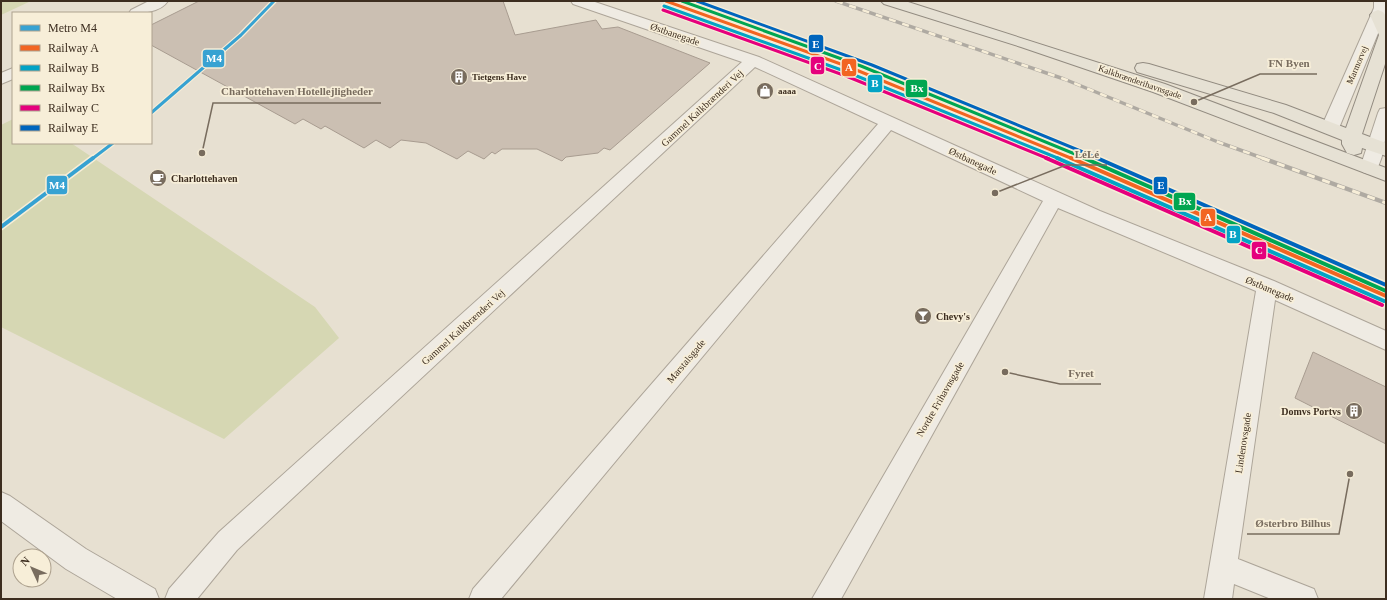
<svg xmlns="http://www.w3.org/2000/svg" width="1387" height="600" font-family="'Times New Roman',serif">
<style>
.green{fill:#d6d7b3}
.building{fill:#cbbfb2;stroke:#a89c90}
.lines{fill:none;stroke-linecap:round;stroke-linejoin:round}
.minor-casing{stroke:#ada599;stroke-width:2}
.tertiary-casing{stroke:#ada599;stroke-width:2}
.primary-casing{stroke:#928b80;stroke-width:2}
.minor{fill:#efebe3;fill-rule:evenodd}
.tertiary{fill:#efebe3;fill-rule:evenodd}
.primary{fill:#e6e1d4;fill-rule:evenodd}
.rail-far1-casing{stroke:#afaaa2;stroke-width:3.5}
.rail-casing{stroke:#afaaa2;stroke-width:4.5}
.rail-far1{stroke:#f7eed8;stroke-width:2.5;stroke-dasharray:7;stroke-linecap:butt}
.rail{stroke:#f7eed8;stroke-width:3;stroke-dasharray:8;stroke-linecap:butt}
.rail-1-far1-casing{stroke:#f7eed8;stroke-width:5.5}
.rail-1-casing{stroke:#f7eed8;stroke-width:7}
.rail-2-far1-casing{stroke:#f7eed8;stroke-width:5.5}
.rail-2-casing{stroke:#f7eed8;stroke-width:7}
.rail-3-far1-casing{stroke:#f7eed8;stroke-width:5.5}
.rail-3-casing{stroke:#f7eed8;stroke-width:7}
.rail-4-far1-casing{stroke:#f7eed8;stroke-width:5.5}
.rail-4-casing{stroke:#f7eed8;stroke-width:7}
.rail-5-far1-casing{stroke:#f7eed8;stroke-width:5.5}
.rail-5-casing{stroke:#f7eed8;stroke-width:7}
.rail-1-far1{stroke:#f26522;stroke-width:3}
.rail-1{stroke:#f26522;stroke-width:4}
.rail-2-far1{stroke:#03a3c5;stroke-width:3}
.rail-2{stroke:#03a3c5;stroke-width:4}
.rail-3-far1{stroke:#00a651;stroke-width:3}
.rail-3{stroke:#00a651;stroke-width:4}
.rail-4-far1{stroke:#e5007d;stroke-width:3}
.rail-4{stroke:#e5007d;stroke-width:4}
.rail-5-far1{stroke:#0065bd;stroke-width:3}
.rail-5{stroke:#0065bd;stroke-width:4}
.metro-1-far1-casing{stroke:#f7eed8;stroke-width:5.5}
.metro-1-casing{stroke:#f7eed8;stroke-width:7}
.metro-1-far1{stroke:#37a2d2;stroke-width:3}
.metro-1{stroke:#37a2d2;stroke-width:4}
.labels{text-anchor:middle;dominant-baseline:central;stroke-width:3.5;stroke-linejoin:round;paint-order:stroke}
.far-street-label{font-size:9px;fill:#3d2e20;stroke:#f7eed8}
.far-poi-label{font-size:9px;font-weight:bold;fill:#3d2e20;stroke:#f7eed8;text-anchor:start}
.street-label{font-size:10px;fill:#3d2e20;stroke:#f7eed8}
.poi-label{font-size:10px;font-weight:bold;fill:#3d2e20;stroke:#f7eed8;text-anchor:start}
.leader{fill:none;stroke:#786c5e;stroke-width:1.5}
.callout-dot{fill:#786c5e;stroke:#f7eed8;stroke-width:1.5}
.callout-label{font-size:11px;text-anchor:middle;font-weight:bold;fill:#786c5e;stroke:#f7eed8;stroke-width:3.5;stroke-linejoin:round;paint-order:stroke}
.line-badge{stroke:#f7eed8;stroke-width:1.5}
.badge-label{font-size:11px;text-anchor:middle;font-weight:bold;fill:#fff}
</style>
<rect width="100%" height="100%" fill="#e7e0d1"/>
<!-- green -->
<g class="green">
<polygon points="1,1 31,1 1,15"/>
<polygon points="13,119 13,143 71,143 315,307 339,338 224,439 1,327 1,125"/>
</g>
<!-- building -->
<g class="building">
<polygon points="199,1 503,1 515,35 596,20 602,29 618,27 710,63 610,150 604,148 598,153 566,157 562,161 537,149 502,149 495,154 492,152 484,159 468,151 457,159 426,143 401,140 390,148 376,140 364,148 325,126 321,129 303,119 295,124 151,45 151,25"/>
<polygon points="1313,352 1386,387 1386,444 1295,398"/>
</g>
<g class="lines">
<!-- minor casing -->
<g class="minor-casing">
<g id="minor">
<path d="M149 1H168C160 13 142 13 129 13L131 10Z"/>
<polygon points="571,1 592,1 759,57 1100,211 1274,281 1386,331 1386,350 1275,300 1238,559 1314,589 1318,599 1271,599 1234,584 1232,599 1204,599 1256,291 1058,208 841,599 812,599 1043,201 891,130 501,599 469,599 473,589 878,124 755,67 237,550 197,599 165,599 169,589 219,532 742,62 573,4"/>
<polygon points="1374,1 1386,1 1386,14 1339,128 1336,132 1330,133 1324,132 1321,128 1374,8"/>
<polygon points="13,68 13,79 1,84 1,73"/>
<path d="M1386 108C1386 129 1387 153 1375 172L1369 174 1363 172 1360 168 1378 113 1380 109Z"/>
</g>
</g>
<!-- tertiary casing -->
<g class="tertiary-casing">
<polygon id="tertiary" points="1,492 10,496 86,549 155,589 159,599 117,599 66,569 1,521"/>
</g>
<!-- primary casing -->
<g class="primary-casing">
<g id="primary">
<polygon points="881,1 905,1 1165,84 1386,168 1386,181 1153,92 1021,47 884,4"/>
<polygon points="1378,10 1383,12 1386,16 1386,61 1362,134 1386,143 1386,156 1362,148 1361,153 1354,155 1347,153 1342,144 1342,140 1274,113 1137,72 1135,68 1137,64 1143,63 1149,64 1286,105 1346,128 1379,35 1370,15 1373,12"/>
</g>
</g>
<!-- minor -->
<use href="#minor" class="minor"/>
<!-- tertiary -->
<use href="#tertiary" class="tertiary"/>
<!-- primary -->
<use href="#primary" class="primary"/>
<!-- rail-far1 casing -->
<g class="rail-far1-casing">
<polyline id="rail-far1" points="836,1 1064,79 1218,142 1265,159"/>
</g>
<!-- rail casing -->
<g class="rail-casing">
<polyline id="rail" points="1262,158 1386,203"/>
</g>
<!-- rail-far1 -->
<use href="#rail-far1" class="rail-far1"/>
<!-- rail -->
<use href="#rail" class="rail"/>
<!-- rail-1-far1 casing -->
<g class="rail-1-far1-casing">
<polyline id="rail-1-far1" points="666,1 849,67 1073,159"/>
</g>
<!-- rail-1 casing -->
<g class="rail-1-casing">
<polyline id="rail-1" points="1071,158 1386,296"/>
</g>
<!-- rail-2-far1 casing -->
<g class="rail-2-far1-casing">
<polyline id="rail-2-far1" points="664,6 847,72 1060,159"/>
</g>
<!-- rail-2 casing -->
<g class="rail-2-casing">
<polyline id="rail-2" points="1057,158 1384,301"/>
</g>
<!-- rail-3-far1 casing -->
<g class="rail-3-far1-casing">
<polyline id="rail-3-far1" points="682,1 861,66 1087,159"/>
</g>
<!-- rail-3 casing -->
<g class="rail-3-casing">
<polyline id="rail-3" points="1084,158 1386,291"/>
</g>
<!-- rail-4-far1 casing -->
<g class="rail-4-far1-casing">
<polyline id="rail-4-far1" points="663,10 846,76 1049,159"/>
</g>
<!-- rail-4 casing -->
<g class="rail-4-casing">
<polyline id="rail-4" points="1046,158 1382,305"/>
</g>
<!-- rail-5-far1 casing -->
<g class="rail-5-far1-casing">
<polyline id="rail-5-far1" points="697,1 872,65 1100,159"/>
</g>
<!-- rail-5 casing -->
<g class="rail-5-casing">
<polyline id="rail-5" points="1097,158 1386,285"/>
</g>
<!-- rail-1-far1 -->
<use href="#rail-1-far1" class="rail-1-far1"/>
<!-- rail-1 -->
<use href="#rail-1" class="rail-1"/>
<!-- rail-2-far1 -->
<use href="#rail-2-far1" class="rail-2-far1"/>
<!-- rail-2 -->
<use href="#rail-2" class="rail-2"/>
<!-- rail-3-far1 -->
<use href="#rail-3-far1" class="rail-3-far1"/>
<!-- rail-3 -->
<use href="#rail-3" class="rail-3"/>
<!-- rail-4-far1 -->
<use href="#rail-4-far1" class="rail-4-far1"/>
<!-- rail-4 -->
<use href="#rail-4" class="rail-4"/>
<!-- rail-5-far1 -->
<use href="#rail-5-far1" class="rail-5-far1"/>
<!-- rail-5 -->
<use href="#rail-5" class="rail-5"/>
<!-- metro-1-far1 casing -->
<g class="metro-1-far1-casing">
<g id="metro-1-far1">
<polyline points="151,113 241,35 274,1"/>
<polyline points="92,159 113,143"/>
</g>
</g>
<!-- metro-1 casing -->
<g class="metro-1-casing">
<polyline id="metro-1" points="1,227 93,158"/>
</g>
<!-- metro-1-far1 -->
<use href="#metro-1-far1" class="metro-1-far1"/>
<!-- metro-1 -->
<use href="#metro-1" class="metro-1"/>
</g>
<!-- icons -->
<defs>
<g id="building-disc" transform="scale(0.9)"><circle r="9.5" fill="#786c5e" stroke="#f7eed8"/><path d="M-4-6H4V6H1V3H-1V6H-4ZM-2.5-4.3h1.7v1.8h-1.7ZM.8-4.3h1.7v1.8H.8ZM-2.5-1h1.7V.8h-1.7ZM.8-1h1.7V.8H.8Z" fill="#fff"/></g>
<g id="shop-disc" transform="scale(0.9)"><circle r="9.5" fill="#786c5e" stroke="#f7eed8"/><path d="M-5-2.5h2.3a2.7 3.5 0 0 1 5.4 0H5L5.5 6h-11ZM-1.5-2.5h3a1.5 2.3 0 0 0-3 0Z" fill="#fff"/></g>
<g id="cafe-disc" transform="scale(0.9)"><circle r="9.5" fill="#786c5e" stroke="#f7eed8"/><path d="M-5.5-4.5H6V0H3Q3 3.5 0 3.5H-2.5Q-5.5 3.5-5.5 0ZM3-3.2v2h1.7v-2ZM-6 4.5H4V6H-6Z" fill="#fff"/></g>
<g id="bar-disc" transform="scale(0.9)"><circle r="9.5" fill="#786c5e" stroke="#f7eed8"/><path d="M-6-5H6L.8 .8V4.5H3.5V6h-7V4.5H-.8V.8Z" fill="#fff"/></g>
</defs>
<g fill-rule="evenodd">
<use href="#building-disc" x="459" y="77"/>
<use href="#shop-disc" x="765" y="91"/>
<use href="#cafe-disc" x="158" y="178"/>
<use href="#bar-disc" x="923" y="316"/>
<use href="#building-disc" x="1354" y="411"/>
</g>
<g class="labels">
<!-- far-street labels -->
<g class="far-street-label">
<text transform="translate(1357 65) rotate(-67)">Marmorvej</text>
<text transform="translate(1140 82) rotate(19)">Kalkbrænderihavnsgade</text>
</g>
<!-- far-poi labels -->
<g class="far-poi-label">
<text x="472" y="77">Tietgens Have</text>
<text x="778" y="91">aaaa</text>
</g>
<!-- street labels -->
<g class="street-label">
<text transform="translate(675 34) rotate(19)">Østbanegade</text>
<text transform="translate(702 108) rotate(-43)">Gammel Kalkbrænderi Vej</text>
<text transform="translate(973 161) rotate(25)">Østbanegade</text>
<text transform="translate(1270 289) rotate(23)">Østbanegade</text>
<text transform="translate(463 327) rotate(-42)">Gammel Kalkbrænderi Vej</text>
<text transform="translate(686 361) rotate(-50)">Marstalsgade</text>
<text transform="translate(940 399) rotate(-60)">Nordre Frihavnsgade</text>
<text transform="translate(1243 443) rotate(-81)">Lindenovsgade</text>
</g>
<!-- poi labels -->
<g class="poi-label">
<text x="171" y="178">Charlottehaven</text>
<text x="936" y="316">Chevy's</text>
<text x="1341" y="411" text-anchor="end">Domvs Portvs</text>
</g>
</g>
<!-- callouts -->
<path class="leader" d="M1194 102L1260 74H1317M202 153L213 103H381M995 193L1066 165H1107M1005 372L1060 384H1101M1350 474L1339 534H1247"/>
<g class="callout-dot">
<circle cx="1194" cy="102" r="4"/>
<circle cx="202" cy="153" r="4"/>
<circle cx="995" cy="193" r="4"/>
<circle cx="1005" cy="372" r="4"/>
<circle cx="1350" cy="474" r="4"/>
</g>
<g class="callout-label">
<text x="1289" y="67">FN Byen</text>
<text x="297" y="95">Charlottehaven Hotellejligheder</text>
<text x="1087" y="158">LéLé</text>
<text x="1081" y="377">Fyret</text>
<text x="1293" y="527">Østerbro Bilhus</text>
</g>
<g class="line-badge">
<rect x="808" y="34" width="16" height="19" rx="4" fill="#0065bd"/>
<rect x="202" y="49" width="23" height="19" rx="4" fill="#37a2d2"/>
<rect x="810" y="56" width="15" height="19" rx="4" fill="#e5007d"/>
<rect x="841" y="58" width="16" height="19" rx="4" fill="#f26522"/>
<rect x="867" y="74" width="16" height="19" rx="4" fill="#03a3c5"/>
<rect x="905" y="79" width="23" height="19" rx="4" fill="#00a651"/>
<rect x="46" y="175" width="22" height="20" rx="4" fill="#37a2d2"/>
<rect x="1153" y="176" width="15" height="19" rx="4" fill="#0065bd"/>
<rect x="1173" y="192" width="23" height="19" rx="4" fill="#00a651"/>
<rect x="1200" y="208" width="16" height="19" rx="4" fill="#f26522"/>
<rect x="1226" y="225" width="15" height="19" rx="4" fill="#03a3c5"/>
<rect x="1251" y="241" width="16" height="19" rx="4" fill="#e5007d"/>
</g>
<g class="badge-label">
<text x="816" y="48">E</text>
<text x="214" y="62">M4</text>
<text x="818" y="70">C</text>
<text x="849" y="71">A</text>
<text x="875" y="87">B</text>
<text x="917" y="92">Bx</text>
<text x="57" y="189">M4</text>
<text x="1161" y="189">E</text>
<text x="1185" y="205">Bx</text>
<text x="1208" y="221">A</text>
<text x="1233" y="238">B</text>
<text x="1259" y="254">C</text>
</g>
<!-- border -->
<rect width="1387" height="600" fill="none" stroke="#3d2e20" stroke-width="4"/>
<!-- legend -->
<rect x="12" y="12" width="140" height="132" fill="#f7eed8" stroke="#ada18e"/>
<rect x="20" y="25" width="20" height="6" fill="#37a2d2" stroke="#ada18e"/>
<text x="48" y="32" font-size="12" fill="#3d2e20">Metro M4</text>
<rect x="20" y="45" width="20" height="6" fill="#f26522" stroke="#ada18e"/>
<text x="48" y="52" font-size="12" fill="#3d2e20">Railway A</text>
<rect x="20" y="65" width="20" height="6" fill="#03a3c5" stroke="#ada18e"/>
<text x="48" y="72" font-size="12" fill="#3d2e20">Railway B</text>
<rect x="20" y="85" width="20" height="6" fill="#00a651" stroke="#ada18e"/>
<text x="48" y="92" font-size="12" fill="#3d2e20">Railway Bx</text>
<rect x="20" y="105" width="20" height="6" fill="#e5007d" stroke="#ada18e"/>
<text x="48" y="112" font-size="12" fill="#3d2e20">Railway C</text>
<rect x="20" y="125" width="20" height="6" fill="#0065bd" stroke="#ada18e"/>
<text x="48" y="132" font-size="12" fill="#3d2e20">Railway E</text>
<!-- north arrow -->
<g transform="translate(32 568) rotate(314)"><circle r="19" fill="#f7eed8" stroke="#ada18e"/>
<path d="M0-3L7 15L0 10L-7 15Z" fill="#786c5e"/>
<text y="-6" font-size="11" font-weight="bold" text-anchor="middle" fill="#3d2e20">N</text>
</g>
</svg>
